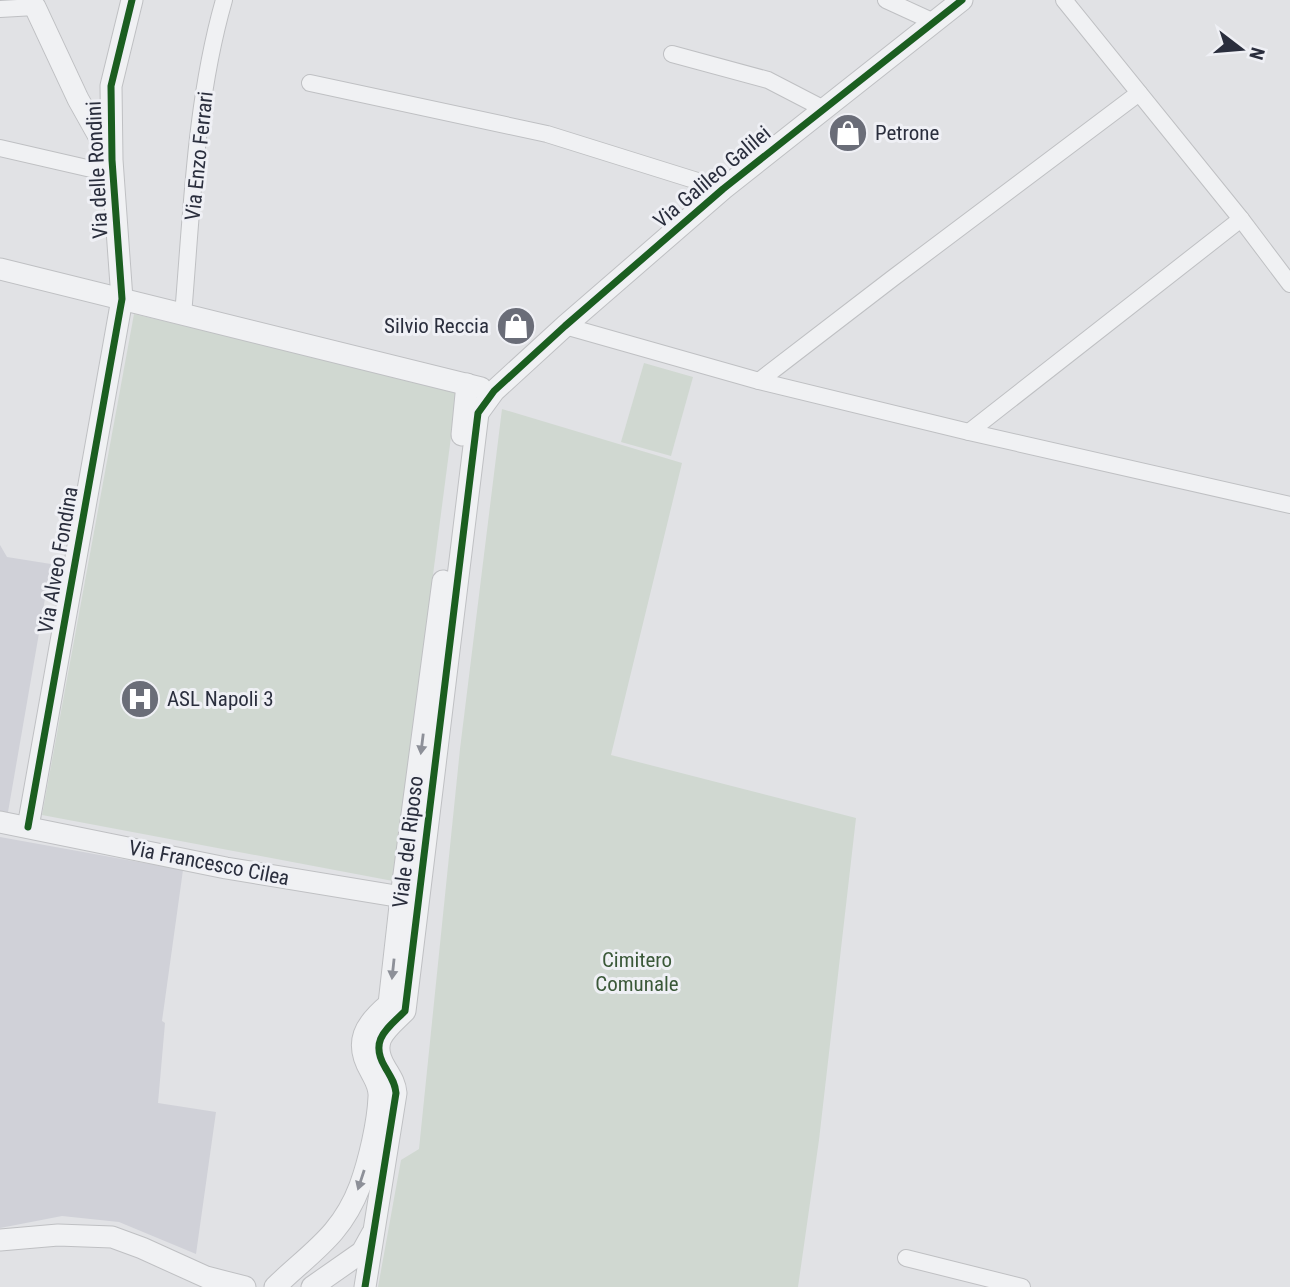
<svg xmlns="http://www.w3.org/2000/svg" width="1290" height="1287" font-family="'Roboto Condensed',sans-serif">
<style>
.built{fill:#d0d1d8}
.green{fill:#d0d8d1}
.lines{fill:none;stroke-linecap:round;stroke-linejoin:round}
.minor-casing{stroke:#bfc0c3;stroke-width:18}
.tertiary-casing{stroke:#bfc0c3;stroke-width:23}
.minor{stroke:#f0f1f3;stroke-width:16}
.tertiary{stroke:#f0f1f3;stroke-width:21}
.cycleway-casing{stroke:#eff0f5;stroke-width:11}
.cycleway{stroke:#1b5e20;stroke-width:7}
.oneway{fill:#8d9098}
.labels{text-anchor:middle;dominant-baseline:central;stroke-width:6;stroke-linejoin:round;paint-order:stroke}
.poi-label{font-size:21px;fill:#2a2e3d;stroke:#eff0f5;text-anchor:start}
.street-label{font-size:21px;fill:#2a2e3d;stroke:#eff0f5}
.park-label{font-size:21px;fill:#3a5838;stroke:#eff0f5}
</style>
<rect width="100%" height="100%" fill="#e1e2e5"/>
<!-- built -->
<g class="built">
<polygon points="0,545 7,557 51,564 8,812 0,811"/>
<polygon points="0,837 183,870 162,1021 165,1023 158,1103 216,1112 196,1254 119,1222 62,1216 0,1228"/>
</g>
<!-- green -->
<g class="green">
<polygon points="134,314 457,391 393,881 42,815"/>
<polygon points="644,363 693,377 671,456 621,442"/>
<polygon points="502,409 682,463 611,755 856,818 819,1140 798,1287 378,1287 401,1160 419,1149 460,749"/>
</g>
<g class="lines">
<!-- minor casing -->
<g class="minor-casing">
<g id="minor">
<polyline points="886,0 934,22"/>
<polyline points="1064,0 1241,219 1290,284"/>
<polyline points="0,9 35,7"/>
<polyline points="672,54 768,80 824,109"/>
<polyline points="310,83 547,134 723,189"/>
<polyline points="0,148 113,174"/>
<path d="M183 315C192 210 195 101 224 0"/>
<polyline points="565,326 759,381 969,432 1290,505"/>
<polyline points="759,381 893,278 1139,93"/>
<polyline points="969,432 1241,219"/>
<polyline points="906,1258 1022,1287"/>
</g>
</g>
<!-- tertiary casing -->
<g class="tertiary-casing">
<g id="tertiary">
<polyline points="28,0 35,7 78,99 111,158"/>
<polyline points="0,269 481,388"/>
<polyline points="462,435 467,384"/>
<polyline points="0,822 226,868 414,899"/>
<polyline points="28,827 122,299 112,160 111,86 132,0"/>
<polyline points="0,1240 58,1235 112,1237 142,1248 206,1277 245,1287"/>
<path d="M275 1287C311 1252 341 1236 360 1186 369 1161 378 1123 379 1097 380 1087 375 1080 371 1072 353 1042 365 1024 389 1004L401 897 443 581"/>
<polyline points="312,1287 362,1252 372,1234"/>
<path d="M365 1287 396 1093C395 1082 390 1076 385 1067 369 1040 387 1029 405 1011L478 413 494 391 565 326 723 189 962 0"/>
</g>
</g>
<!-- minor -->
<use href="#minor" class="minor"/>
<!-- tertiary -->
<use href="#tertiary" class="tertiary"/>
<!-- cycleway casing -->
<g class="cycleway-casing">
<g id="cycleway">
<polyline points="28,827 122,299 112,160 111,86 132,0"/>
<path d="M365 1287 396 1093C395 1082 390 1076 385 1067 369 1040 387 1029 405 1011L478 413 494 391 565 326 723 189 962 0"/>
</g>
</g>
<!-- cycleway -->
<use href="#cycleway" class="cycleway"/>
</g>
<!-- one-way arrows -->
<defs><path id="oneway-solid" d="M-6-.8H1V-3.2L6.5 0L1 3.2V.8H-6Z" transform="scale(1.75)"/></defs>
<g class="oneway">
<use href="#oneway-solid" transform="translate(422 744) rotate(97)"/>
<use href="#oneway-solid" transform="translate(393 969) rotate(96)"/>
<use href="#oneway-solid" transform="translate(361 1180) rotate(108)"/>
</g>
<!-- icons -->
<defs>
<g id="shop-disc" transform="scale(2.0125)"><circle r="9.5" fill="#6a6d78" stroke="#eff0f5"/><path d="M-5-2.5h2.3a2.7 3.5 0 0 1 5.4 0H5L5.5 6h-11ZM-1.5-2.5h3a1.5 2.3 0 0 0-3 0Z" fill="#fff"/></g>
<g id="hospital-disc" transform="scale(2.0125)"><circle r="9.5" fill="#6a6d78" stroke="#eff0f5"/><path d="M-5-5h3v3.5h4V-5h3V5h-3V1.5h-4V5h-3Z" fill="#fff"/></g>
</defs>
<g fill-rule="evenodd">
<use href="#shop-disc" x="848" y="133"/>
<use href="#shop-disc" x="516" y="326"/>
<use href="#hospital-disc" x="140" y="699"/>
</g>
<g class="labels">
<!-- poi labels -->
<g class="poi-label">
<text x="875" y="133">Petrone</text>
<text x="489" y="326" text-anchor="end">Silvio Reccia</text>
<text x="167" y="699">ASL Napoli 3</text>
</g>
<!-- street labels -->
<g class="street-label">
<text transform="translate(199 156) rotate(-84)">Via Enzo Ferrari</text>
<text transform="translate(97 170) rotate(-93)">Via delle Rondini</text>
<text transform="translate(712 177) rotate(-40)">Via Galileo Galilei</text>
<text transform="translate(58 560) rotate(-80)">Via Alveo Fondina</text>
<text transform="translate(408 842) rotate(-83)">Viale del Riposo</text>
<text transform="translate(209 863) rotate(11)">Via Francesco Cilea</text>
</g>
<!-- park labels -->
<g class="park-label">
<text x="637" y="960">Cimitero<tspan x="637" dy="24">Comunale</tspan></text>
</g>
</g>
<!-- north arrow -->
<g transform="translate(1241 49) rotate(106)" stroke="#eff0f5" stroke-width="5" paint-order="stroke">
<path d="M0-5L12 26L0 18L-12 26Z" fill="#2a2e3d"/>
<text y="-10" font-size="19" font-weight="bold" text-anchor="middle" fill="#2a2e3d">N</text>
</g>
</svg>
